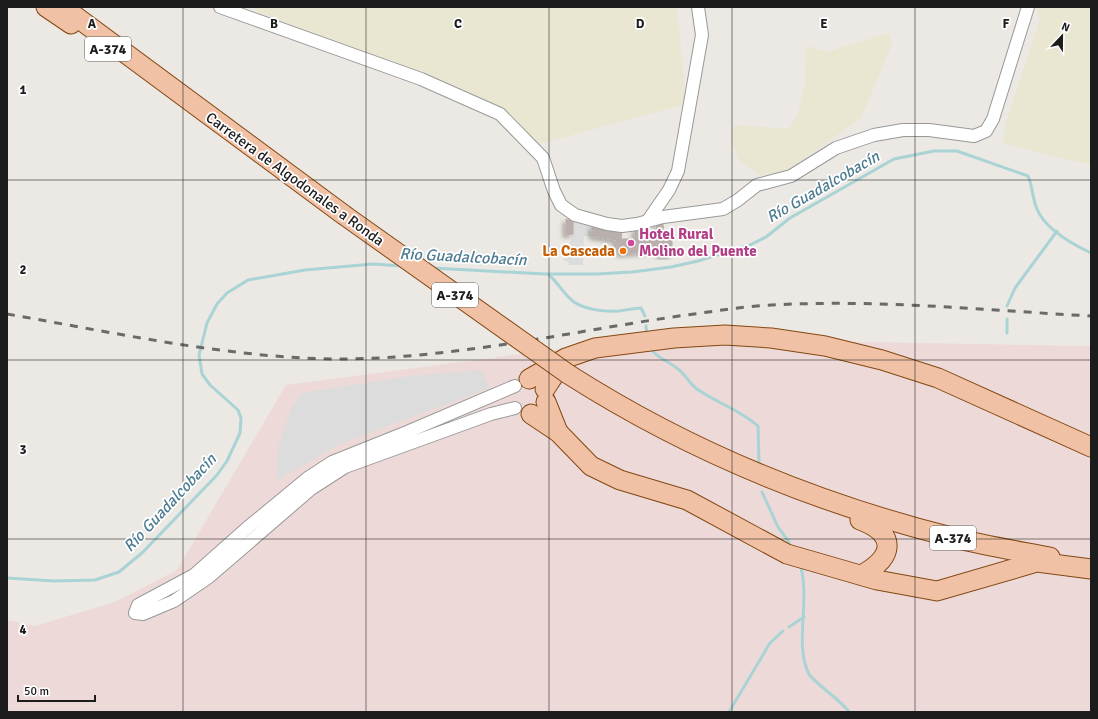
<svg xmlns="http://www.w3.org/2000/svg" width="1098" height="719" font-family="Signika,sans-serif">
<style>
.military{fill:#eddad8}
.farmland{fill:#e9e6d1}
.parking{fill:#dcdcdc}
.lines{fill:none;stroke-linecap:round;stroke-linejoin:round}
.stream{stroke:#a9d3d5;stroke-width:3}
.building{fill:#b9b0ad;stroke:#bcada8;filter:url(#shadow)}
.minor-casing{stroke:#999;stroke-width:14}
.primary-casing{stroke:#834812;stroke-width:21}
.minor{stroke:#fff;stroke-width:12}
.primary{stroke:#f0c1a5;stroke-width:19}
.rail{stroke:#6a6a6a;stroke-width:3;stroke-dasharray:8 8;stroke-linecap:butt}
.primary-bridge-casing{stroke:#834812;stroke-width:21;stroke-linecap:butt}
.primary-bridge{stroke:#f0c1a5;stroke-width:19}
.grid{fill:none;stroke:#1c1c1c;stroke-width:1;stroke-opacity:0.55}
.hotel-dot{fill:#d1479c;stroke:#fff;stroke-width:1.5}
.food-dot{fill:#e8710a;stroke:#fff;stroke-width:1.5}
.labels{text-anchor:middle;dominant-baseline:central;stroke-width:3.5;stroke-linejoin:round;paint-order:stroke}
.shield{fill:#fff;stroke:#606060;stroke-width:1}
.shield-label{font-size:14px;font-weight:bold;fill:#1c1c1c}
.street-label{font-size:15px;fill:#1c1c1c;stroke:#fff}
.hotel-label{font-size:15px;font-weight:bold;fill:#b23c85;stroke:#fff;text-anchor:start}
.food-label{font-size:15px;font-weight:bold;fill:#c56008;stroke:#fff;text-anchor:end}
.water-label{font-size:16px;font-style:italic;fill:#4e7c92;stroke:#fff}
.grid-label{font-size:13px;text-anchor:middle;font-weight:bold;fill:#1c1c1c;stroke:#fff;stroke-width:3.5;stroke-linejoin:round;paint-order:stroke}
</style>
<defs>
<filter id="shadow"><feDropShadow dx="-3" dy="3" stdDeviation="2" flood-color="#0004"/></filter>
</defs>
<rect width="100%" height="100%" fill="#ece8e3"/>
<!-- military -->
<polygon class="military" points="642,338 1091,346 1091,712 7,712 7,620 35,626 115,602 177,570 286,385"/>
<!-- farmland -->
<g class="farmland">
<polygon points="254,7 677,7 686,104 539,144 502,108 417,72 257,12"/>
<polygon points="1036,7 1091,7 1091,164 1055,157 1003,143 1006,123 1040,18"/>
<polygon points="889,33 892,44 861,118 789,170 761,176 739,160 731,137 735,125 789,129 798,114 805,84 807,46 827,52"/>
</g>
<!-- parking -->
<g class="parking">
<polygon points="573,221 592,226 592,236 584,236 583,265 569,265 568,262 563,260 573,234"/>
<polygon points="481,370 490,388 340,444 276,481 278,447 290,412 301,393 410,376"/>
</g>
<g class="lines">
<!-- stream -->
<g class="stream">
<path d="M432 268 545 274H597L632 272 671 267 698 261 750 245 766 237 790 218 894 159 934 151H957L1028 176C1033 187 1032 198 1037 209 1045 229 1072 244 1091 253"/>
<path d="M548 274C558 282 563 294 574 302 586 310 605 312 619 311 627 310 634 308 641 308L645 316"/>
<polyline points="1007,306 1015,288 1057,231"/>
<polyline points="1007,319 1007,333"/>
<polyline points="646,326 647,335"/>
<path d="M651 349C658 359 669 361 678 369 685 374 689 383 697 389 717 403 740 410 758 426L759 462"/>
<polyline points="762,492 778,527 789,542"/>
<path d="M801 568C810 603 794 645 809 674 813 682 841 700 849 712"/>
<polyline points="7,578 54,581 95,580 119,572 143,552 217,475 227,461 240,433 241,418 238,410 210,385 202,374 199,355 207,323 217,304 227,293 248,280 305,270 373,264 402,266"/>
<polyline points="789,627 804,617"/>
<polyline points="729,712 770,643 783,631"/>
</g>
</g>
<!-- building -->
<g class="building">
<polygon points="566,219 573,221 573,234 566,235"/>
<polygon points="656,224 663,224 664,237 672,236 672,256 660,256 657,239"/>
<polygon points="592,226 622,230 621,239 635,239 635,229 643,228 645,240 657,239 658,251 620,254 620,247 617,247 616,240 592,236"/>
</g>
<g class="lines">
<!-- minor casing -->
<g class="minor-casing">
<g id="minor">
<polyline points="220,7 421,79 500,114 543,158 554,191 561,205 575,215 607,224 622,226 637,224 663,217 723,209 738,200 757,185 791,176 836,148 874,135 903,130 929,130 974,136 986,131 993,119 1028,7"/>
<polyline points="649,219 669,190 678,171 702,35 698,7"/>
<polyline points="515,386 407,432 332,462 309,477 247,528 194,575 138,605 135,613 143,614 174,601 209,577 311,489 345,467 491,414 515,408"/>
</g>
</g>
<!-- primary casing -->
<g class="primary-casing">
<g id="primary">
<polyline points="46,7 71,24"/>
<polyline points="63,7 344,215"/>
<path d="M568 374C687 450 818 504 955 538 986 546 1018 551 1050 557"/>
<polyline points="529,379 566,358 595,348 674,338 725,335 771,338 825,346 882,360 938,378 1091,447"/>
<polyline points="545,389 562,363"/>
<polyline points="546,402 558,432"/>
<polyline points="531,414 558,432 591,466 620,480 687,500 787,554 877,580 937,591 1037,562 1091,569"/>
<path d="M860 520C898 534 894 558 861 575"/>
</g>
</g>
<!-- minor -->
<use href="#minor" class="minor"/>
<!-- primary -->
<use href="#primary" class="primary"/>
<!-- rail -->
<path class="rail" d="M7 314C117 333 238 360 349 359 462 357 574 331 686 315 710 312 733 308 757 306 867 298 981 310 1091 316"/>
<!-- primary-bridge casing -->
<g class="primary-bridge-casing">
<polyline id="primary-bridge" points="344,215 568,374"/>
</g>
<!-- primary-bridge -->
<use href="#primary-bridge" class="primary-bridge"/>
</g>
<!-- grid -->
<path class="grid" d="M183 7V712M366 7V712M549 7V712M732 7V712M915 7V712M7 180H1091M7 360H1091M7 539H1091"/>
<!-- markers -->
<circle class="hotel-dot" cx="631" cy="243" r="4"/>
<circle class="food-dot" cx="623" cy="251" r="4"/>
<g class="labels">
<!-- shield labels -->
<g class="shield">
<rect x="85" y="37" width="46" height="24" rx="3"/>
<rect x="432" y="283" width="46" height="24" rx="3"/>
<rect x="930" y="526" width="46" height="24" rx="3"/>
</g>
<g class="shield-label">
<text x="108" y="49">A-374</text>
<text x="455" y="295">A-374</text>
<text x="953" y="538">A-374</text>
</g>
<!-- street labels -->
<g class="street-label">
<text transform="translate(295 179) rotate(36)">Carretera de Algodonales a Ronda</text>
</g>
<!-- hotel labels -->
<g class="hotel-label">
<text x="639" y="234">Hotel Rural<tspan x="639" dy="17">Molino del Puente</tspan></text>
</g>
<!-- food labels -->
<g class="food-label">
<text x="615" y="251">La Cascada</text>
</g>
<!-- water labels -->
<g class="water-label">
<text transform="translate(823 187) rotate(-30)">Río Guadalcobacín</text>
<text transform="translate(463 257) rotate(3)">Río Guadalcobacín</text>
<text transform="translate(170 503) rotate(-47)">Río Guadalcobacín</text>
</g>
</g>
<g class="grid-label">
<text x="92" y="28">A</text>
<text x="274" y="28">B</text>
<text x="458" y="28">C</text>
<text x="640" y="28">D</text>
<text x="824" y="28">E</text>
<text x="1006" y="28">F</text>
<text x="23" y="94">1</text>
<text x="23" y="274">2</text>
<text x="23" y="454">3</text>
<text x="23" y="634">4</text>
</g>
<!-- border -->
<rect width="1098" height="719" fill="none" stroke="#1c1c1c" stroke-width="16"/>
<!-- north arrow -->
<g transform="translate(1062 36) rotate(22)" stroke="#ffffff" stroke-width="3" paint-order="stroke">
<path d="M0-3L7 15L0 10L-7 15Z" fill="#1c1c1c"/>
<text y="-6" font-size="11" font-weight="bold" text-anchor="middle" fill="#1c1c1c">N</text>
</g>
<!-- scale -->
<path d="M18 695v6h77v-6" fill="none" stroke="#1c1c1c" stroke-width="2"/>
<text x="24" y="695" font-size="12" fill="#1c1c1c" stroke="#ffffff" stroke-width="3" paint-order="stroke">50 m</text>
</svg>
